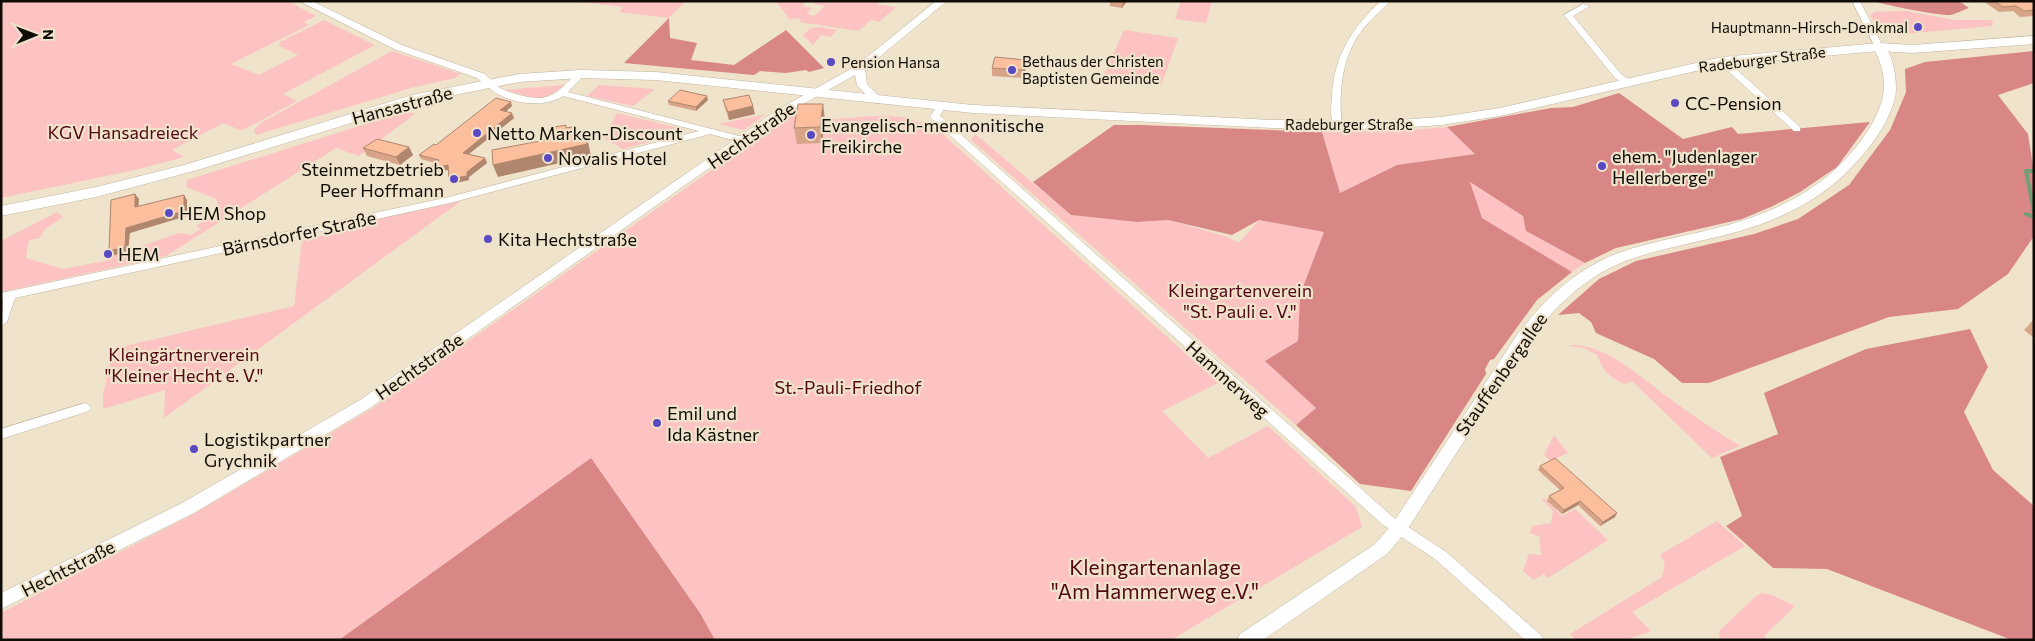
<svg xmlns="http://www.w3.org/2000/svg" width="2035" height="641" font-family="Commissioner,sans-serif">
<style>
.green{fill:#fdc2c2}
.forest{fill:#d98687}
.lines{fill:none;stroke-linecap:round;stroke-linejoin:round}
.stream{stroke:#739d72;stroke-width:4}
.minor-casing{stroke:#c0b49f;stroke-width:1}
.tertiary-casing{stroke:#c0b49f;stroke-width:1}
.secondary-casing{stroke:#c0b49f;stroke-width:1}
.primary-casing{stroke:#c0b49f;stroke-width:1}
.minor{fill:#fff;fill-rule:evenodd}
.tertiary{fill:#fff;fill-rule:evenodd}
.secondary{fill:#fff;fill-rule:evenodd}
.primary{fill:#fff;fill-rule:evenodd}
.wall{fill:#d8a487}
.shaded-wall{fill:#b0866e}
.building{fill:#fbbf9d;stroke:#b0866e}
.poi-dot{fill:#5a49c1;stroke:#efe3cc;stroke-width:2}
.labels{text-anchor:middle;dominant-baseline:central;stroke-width:4.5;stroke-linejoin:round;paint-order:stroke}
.far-poi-label{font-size:15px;fill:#0f0b05;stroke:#efe3cc;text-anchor:start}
.far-street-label{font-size:15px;fill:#0f0b05;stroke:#efe3cc}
.poi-label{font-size:18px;fill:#0f0b05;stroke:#efe3cc;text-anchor:start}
.street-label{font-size:18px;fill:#0f0b05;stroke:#efe3cc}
.park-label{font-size:18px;fill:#530714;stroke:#efe3cc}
.near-park-label{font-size:21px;fill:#530714;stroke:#efe3cc}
</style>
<rect width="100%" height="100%" fill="#efe3cc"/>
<!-- green -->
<g class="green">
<polygon points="1,1 288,1 316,16 304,22 309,25 231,64 259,75 298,55 279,46 280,42 324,20 375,45 283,94 297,101 245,129 240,130 223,123 172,150 184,157 135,170 1,198"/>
<polygon points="573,1 686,1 669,18 619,12 623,7"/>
<polygon points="776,1 805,2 802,6 812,8 806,14 814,16 825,6 812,3 814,1 879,1 877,4 896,7 879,22 871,20 858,31 800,22 801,19 793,18 790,20"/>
<polygon points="1181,1 1212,1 1206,23 1175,19"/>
<polygon points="1907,11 1955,20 1990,20 1993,22 1992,26 1902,34 1878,30 1870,15 1875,12"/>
<polygon points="820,27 837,30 831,37 821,35 813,45 803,35 811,28"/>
<polygon points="1124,30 1178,38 1161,86 1103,77"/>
<polygon points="392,51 461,74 455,78 411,88 256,135 254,130 261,123"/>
<path d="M565 85C541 106 533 97 505 90Z"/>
<polygon points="599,85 655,89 633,106 587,96"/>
<polygon points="407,111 415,114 359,156 336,148 166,256 1,292 1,241 57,212 63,217 45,229 40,238 29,240 26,258 63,269 110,260 110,257 179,233 191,235 201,229 196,226 213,215 218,204 216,199 186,187 187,180"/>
<polygon points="617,113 678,128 651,135 649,142 623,149 604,138"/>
<polygon points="766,114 744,130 718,124"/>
<path d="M790 115 797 117H829V119C859 119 894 109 922 124L926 122 940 129 946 137 1218 383 1162 411 1208 458 1268 426 1356 507 1362 527 1171 640H715L700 613 591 458 339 640H1V613L194 514 373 408Z"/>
<polygon points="1447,127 1475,154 1397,165 1340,193 1322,132 1396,131"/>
<polygon points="975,134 1071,215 1137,222 1168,220 1225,236 1239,243 1259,220 1324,232 1300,295 1298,341 1316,408 1296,425 971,140"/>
<polygon points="1470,182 1523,216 1526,231 1585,263 1572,272 1482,218"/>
<polygon points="461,201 164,418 165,390 103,409 103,395 113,349 294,306 302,240 345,231 354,224"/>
<path d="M1576 345C1613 349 1641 378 1670 399 1693 416 1716 431 1740 446L1712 458 1632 381 1624 384C1608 376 1603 371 1597 355L1584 348 1566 346Z"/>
<polygon points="1554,435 1568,453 1550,461 1544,455"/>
<polygon points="1544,498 1562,516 1575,509 1608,540 1548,578 1544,574 1534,580 1523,571 1529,554 1541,555 1539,536 1529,533 1533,526 1551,523 1553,511 1542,499"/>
<polygon points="1717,521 1745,546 1632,612 1651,631 1627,640 1576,640 1570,634 1662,577 1665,564 1660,555"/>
<polygon points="1761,593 1772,595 1795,606 1764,636 1767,640 1720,640 1719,631 1754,598"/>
</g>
<!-- forest -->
<g class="forest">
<path d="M1874 1H1959L1969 8C1963 10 1956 14 1950 15 1940 16 1884 5 1874 1Z"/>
<polygon points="669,18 670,38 697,43 691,60 734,65 786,30 824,68 809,72 806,70 786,73 760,71 754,75 624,63"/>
<polygon points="2034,51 2034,83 1998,95 2028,134 2034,173 2034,236 2008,274 1958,309 1889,317 1709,383 1682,383 1654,359 1596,333 1591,322 1579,313 1558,315 1599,279 1636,261 1754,234 1798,219 1849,185 1890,130 1906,92 1905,69 1925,62"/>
<polygon points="1619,93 1683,139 1732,127 1738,134 1870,122 1837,167 1800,192 1773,206 1742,219 1616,248 1585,263 1526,231 1523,216 1470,182 1482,218 1572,272 1537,300 1494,359 1490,360 1485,369 1486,374 1411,491 1360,484 1296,425 1316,408 1265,361 1298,341 1300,295 1324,232 1259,220 1232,235 1168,220 1137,222 1071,215 1033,182 1114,125 1141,125 1322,132 1340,193 1397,165 1475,154 1447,127 1551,108 1573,107"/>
<polygon points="1970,329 1988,367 1964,412 1993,470 2034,506 2034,640 2012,640 1827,569 1773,568 1726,526 1742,516 1720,457 1778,434 1764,393 1866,349"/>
<polygon points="591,458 700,613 715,640 339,640"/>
</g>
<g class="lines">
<!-- stream -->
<g class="stream">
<polyline points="2034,171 2026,171 2034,211"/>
<polyline points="2026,214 2034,217"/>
</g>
<!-- minor casing -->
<g class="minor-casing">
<g id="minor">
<path d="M1381 1H1390C1381 11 1371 19 1363 29 1342 55 1338 93 1342 125L1337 128 1334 127C1330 118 1331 106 1332 96 1334 56 1352 27 1381 1Z"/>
<polygon points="1852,1 1860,1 1883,47 1882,49 1876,49"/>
<polygon points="1583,4 1590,6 1573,16 1621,74 1630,80 1630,84 1624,84 1615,78 1564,15"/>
<polygon points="1722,58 1725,59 1800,127 1800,131 1794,131 1719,63 1719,59"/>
<path d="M581 71 585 74 568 92 747 138 749 140 744 143 710 134 450 203 15 298 7 322 1 326 3 300 1 301V293L449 197 699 131 563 96C542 110 500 103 485 83L486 81H492C499 89 506 91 516 94 549 104 555 95 578 72Z"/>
<polygon points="940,104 945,107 940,116 1393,517 1445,551 1541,635 1543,640 1525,640 1435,559 1383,525 932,119 930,117 937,105"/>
<polygon points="85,403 89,405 91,408 89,411 1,439 1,429"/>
</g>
</g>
<!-- tertiary casing -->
<g class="tertiary-casing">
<g id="tertiary">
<polygon points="299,1 312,1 402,45 485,74 494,83 493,85 485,85 477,78 394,49"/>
<polygon points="936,1 947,1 865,69 867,84 882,99 882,103 874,103 857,85 855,75 787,113 370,408 194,513 1,609 1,593 182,503 360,400 779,109 856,66"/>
</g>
</g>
<!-- secondary casing -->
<g class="secondary-casing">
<path id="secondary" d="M1879 44C1894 47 1898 85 1895 98 1890 119 1875 141 1861 157 1819 207 1762 228 1699 241 1670 248 1639 254 1612 267 1577 284 1551 312 1528 342L1405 533 1387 554 1263 640H1237L1240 634 1375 544 1393 523 1517 335C1541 304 1567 277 1602 260 1631 246 1665 240 1696 233 1764 218 1824 194 1865 135 1886 103 1891 81 1873 47Z"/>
</g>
<!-- primary casing -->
<g class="primary-casing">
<polygon id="primary" points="2034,36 2034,44 1912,53 1879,51 1722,65 1500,116 1441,125 1383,129 1273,128 973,113 656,80 581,78 519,82 420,102 194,171 96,197 1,216 1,206 96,187 184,165 412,95 519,74 581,70 656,72 973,105 1273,120 1383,121 1441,117 1500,108 1722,57 1879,43 1912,45"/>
</g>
<!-- minor -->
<use href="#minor" class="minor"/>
<!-- tertiary -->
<use href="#tertiary" class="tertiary"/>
<!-- secondary -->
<use href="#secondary" class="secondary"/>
<!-- primary -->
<use href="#primary" class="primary"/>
</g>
<!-- wall -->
<g class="wall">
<polygon points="1110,1 1127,1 1122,8 1110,6"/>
<polygon points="1983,1 2034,1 2034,16 2020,17 2013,11 1999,12"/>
<polygon points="992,68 1026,68 1023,78 992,76"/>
<polygon points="708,100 696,111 669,105 668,101"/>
<polygon points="723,100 755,114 729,120 725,108"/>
<polygon points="512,106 505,112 514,118 469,154 485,158 487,163 469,177 469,180 451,184 449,179 449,170 430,174 435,163 421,159 419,155"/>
<polygon points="825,119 822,143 797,144 794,128"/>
<polygon points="409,147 413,155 400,165 367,156 363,148"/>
<polygon points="2034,319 2034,338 2024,330"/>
<polygon points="1540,466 1615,517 1600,526 1578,505 1562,514 1547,501 1549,496 1560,490 1538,470"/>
</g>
<!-- shaded-wall -->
<g class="shaded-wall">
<polygon points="1123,1 1127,1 1122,8"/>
<polygon points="1026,60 1026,68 1023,78 1023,70"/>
<polygon points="707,96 708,100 696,111 696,107"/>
<polygon points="511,102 512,106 502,115 500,110"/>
<polygon points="823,104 825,119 822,143 820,127"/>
<polygon points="753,106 755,114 729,120 728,112"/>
<polygon points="512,113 514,118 465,157 463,153"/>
<polygon points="584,130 588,142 591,156 498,177 493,165"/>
<polygon points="409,147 413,155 400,165 396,157"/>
<polygon points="485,158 487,163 469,177 469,180 451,184 449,179"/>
<polygon points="448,165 450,169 430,174 428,169"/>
<polygon points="135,194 139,199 138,212 135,207"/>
<polygon points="184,195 187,200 187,216 130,233 128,251 112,256 109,251 126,228"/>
<polygon points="1580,501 1578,505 1562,514 1564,510"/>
<polygon points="1617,513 1615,517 1600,526 1603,522"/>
</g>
<!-- building -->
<g class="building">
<polygon points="1994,1 2034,1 2034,10 2024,11 2016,6 2003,7"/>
<polygon points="995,57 1026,60 1023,70 992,68"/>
<polygon points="680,90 707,96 696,107 668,101"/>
<polygon points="749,95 753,106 728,112 723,100"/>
<polygon points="496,98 511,102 500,110 512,113 463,153 485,158 467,172 467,176 449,179 448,165 428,169 439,160 419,155 434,144 436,145"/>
<polygon points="798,104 823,104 820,127 794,128"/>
<polygon points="566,125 566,128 572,127 573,132 584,130 587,144 493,165 492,150 551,139 549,128"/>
<polygon points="377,139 409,147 396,157 363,148"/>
<polygon points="135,194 135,207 184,195 184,211 126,228 125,247 109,251 111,200"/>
<polygon points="1555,458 1617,513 1603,522 1580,501 1564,510 1549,496 1564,488 1540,466"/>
</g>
<!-- markers -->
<g class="poi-dot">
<circle cx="1918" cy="27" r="5"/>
<circle cx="831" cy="62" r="5"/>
<circle cx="1012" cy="70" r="5"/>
<circle cx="1675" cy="103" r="5"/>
<circle cx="477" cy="133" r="5"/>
<circle cx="811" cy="135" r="5"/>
<circle cx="548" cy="158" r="5"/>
<circle cx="1602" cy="166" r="5"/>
<circle cx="454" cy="179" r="5"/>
<circle cx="169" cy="213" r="5"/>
<circle cx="488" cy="239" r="5"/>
<circle cx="108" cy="254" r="5"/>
<circle cx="657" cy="423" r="5"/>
<circle cx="194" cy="449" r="5"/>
</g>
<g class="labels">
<!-- far-poi labels -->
<g class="far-poi-label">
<text x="1908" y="27" text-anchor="end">Hauptmann-Hirsch-Denkmal</text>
<text x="1022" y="61">Bethaus der Christen<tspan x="1022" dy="17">Baptisten Gemeinde</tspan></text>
<text x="841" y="62">Pension Hansa</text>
</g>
<!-- far-street labels -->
<g class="far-street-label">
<text transform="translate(1762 59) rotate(-7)">Radeburger Straße</text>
<text x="1349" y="124">Radeburger Straße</text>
</g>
<!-- poi labels -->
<g class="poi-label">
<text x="1685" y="103">CC-Pension</text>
<text x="821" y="125">Evangelisch-mennonitische<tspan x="821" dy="21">Freikirche</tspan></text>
<text x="487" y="133">Netto Marken-Discount</text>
<text x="1612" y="156">ehem. "Judenlager<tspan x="1612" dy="21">Hellerberge"</tspan></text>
<text x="558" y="158">Novalis Hotel</text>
<text x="444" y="169" text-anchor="end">Steinmetzbetrieb<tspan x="444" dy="21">Peer Hoffmann</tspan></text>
<text x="179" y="213">HEM Shop</text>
<text x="498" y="239">Kita Hechtstraße</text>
<text x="118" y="254">HEM</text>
<text x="667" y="413">Emil und<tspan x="667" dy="21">Ida Kästner</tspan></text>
<text x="204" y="439">Logistikpartner<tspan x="204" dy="21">Grychnik</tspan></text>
</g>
<!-- street labels -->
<g class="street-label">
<text transform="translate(402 105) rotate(-15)">Hansastraße</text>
<text transform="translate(751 135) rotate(-35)">Hechtstraße</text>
<text transform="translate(299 233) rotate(-12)">Bärnsdorfer Straße</text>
<text transform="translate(419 366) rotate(-35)">Hechtstraße</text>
<text transform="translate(1501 374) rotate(-55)">Stauffenbergallee</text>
<text transform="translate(1228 379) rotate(42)">Hammerweg</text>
<text transform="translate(68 568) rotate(-27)">Hechtstraße</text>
</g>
<!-- park labels -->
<g class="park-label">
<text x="123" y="132">KGV Hansadreieck</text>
<text x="1240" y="290">Kleingartenverein<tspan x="1240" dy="21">"St. Pauli e. V."</tspan></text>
<text x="184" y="354">Kleingärtnerverein<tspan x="184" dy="21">"Kleiner Hecht e. V."</tspan></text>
<text x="848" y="387">St.-Pauli-Friedhof</text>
</g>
<!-- near-park labels -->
<g class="near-park-label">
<text x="1155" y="566">Kleingartenanlage<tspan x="1155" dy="24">"Am Hammerweg e.V."</tspan></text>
</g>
</g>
<!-- border -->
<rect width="2035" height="641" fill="none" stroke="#0f0b05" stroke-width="5"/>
<!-- north arrow -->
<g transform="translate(35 35) rotate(89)" stroke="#efe3cc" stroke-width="4" paint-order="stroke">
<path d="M0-4L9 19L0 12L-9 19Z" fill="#0f0b05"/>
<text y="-8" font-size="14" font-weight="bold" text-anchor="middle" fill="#0f0b05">N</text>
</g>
</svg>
